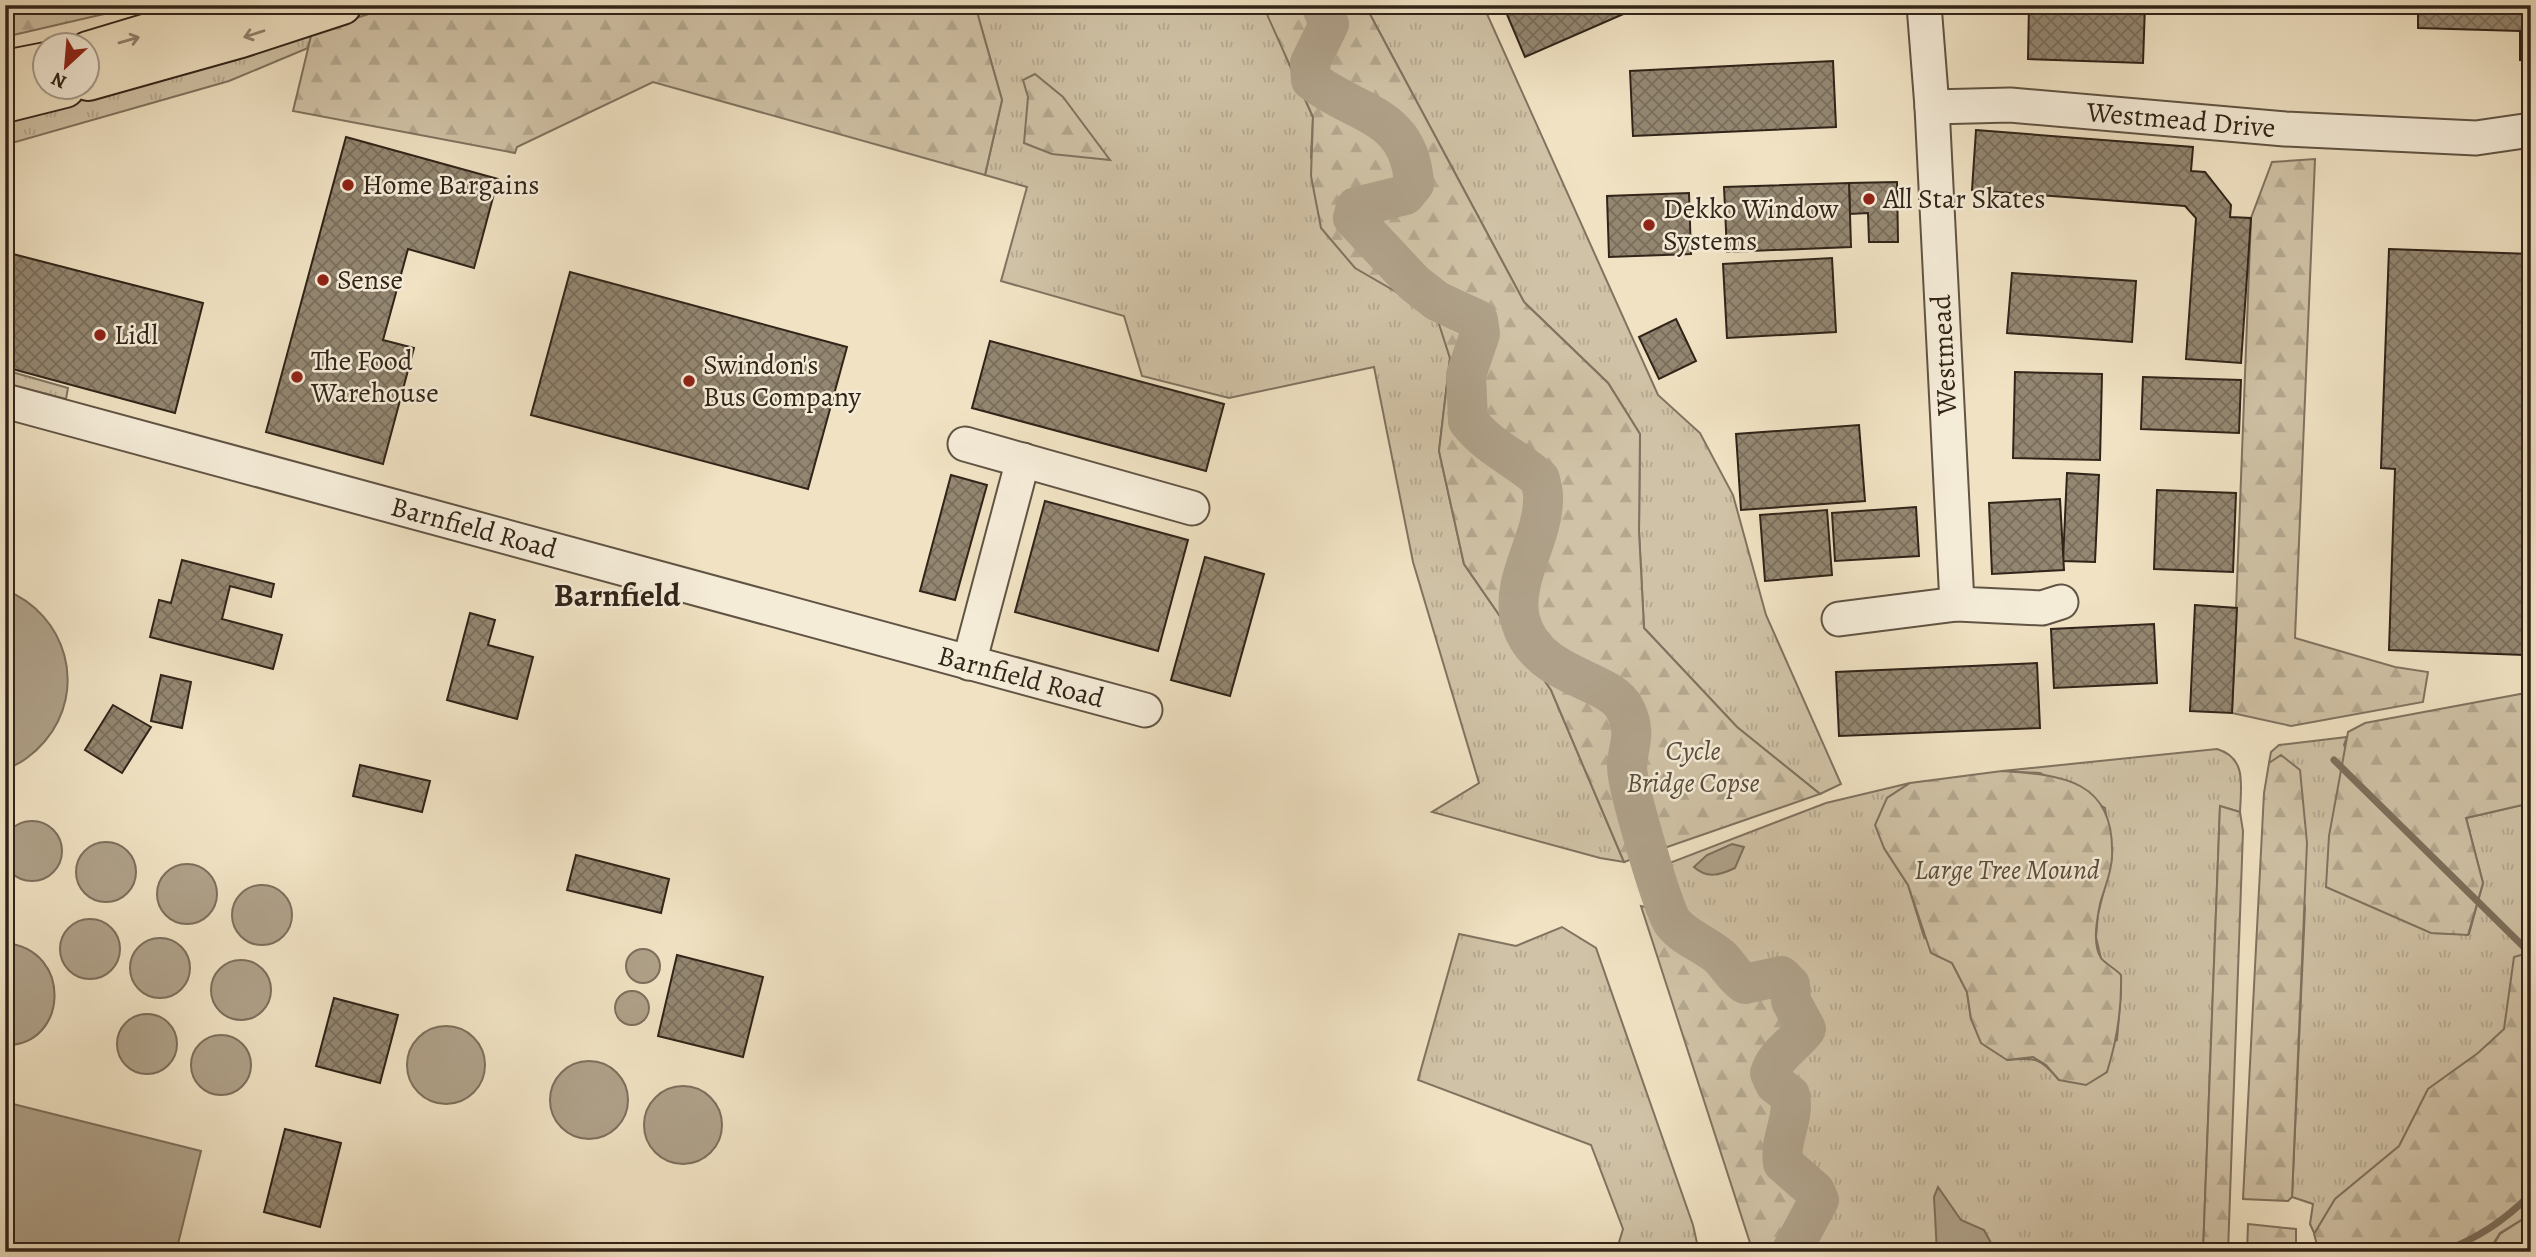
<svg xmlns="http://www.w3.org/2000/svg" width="2536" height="1257" font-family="Alegreya,serif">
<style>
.grass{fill:url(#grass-tufts);stroke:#807360;stroke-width:2}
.forest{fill:url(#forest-firs);stroke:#807360;stroke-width:2}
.water{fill:#afa189;stroke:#7d6f5c;stroke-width:2}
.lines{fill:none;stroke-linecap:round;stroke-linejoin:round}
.stream{stroke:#7d6f5c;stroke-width:7}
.river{stroke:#afa189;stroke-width:40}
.building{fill:url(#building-cross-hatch);stroke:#312419;stroke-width:2}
.minor-casing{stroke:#615444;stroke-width:37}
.major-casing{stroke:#312419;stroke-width:42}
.minor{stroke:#f5ecd8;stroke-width:33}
.major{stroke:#f0e2c3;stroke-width:38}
.oneway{stroke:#90836e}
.poi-dot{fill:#8f2418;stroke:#f5ecd8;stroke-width:2.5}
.labels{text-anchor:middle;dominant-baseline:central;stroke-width:5;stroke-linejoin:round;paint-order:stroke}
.street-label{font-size:28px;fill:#312419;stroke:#f5ecd8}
.poi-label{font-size:28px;fill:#312419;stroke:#f5ecd8;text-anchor:start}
.park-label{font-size:28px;font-style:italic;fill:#594c3c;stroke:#f5ecd8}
.quarter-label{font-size:32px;font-weight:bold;fill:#312419;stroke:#f5ecd8}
</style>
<defs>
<pattern id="grass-tufts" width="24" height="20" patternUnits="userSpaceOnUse" patternTransform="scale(1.75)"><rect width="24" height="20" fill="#d0c2a6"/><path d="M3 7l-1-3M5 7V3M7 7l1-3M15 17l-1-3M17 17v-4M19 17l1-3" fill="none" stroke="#b3a78e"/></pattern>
<pattern id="forest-firs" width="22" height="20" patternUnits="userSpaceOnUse" patternTransform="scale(1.75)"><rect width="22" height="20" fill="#d0c2a6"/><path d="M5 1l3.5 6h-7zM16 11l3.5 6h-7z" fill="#b3a78e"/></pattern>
<pattern id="building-cross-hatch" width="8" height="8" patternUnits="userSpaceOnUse" patternTransform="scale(1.75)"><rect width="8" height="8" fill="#948771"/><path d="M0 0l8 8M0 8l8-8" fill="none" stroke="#796e5c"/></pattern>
</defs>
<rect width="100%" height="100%" fill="#f0e2c3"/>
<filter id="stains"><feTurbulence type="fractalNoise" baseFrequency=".00286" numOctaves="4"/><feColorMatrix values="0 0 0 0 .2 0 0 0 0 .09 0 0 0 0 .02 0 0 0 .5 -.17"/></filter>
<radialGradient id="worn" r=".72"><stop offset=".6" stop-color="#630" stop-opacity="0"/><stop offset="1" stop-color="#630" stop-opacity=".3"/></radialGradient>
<!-- grass -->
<g class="grass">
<polygon points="975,5 1279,5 1286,57 1313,117 1311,158 1456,331 1443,335 1450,358 1439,451 1464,564 1551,690 1624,862 1600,858 1432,812 1479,783 1413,562 1374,367 1229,398 1142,376 1124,316 1001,281 1027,187 985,175 1002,100"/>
<polygon points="1365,5 1483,5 1658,395 1700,433 1733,495 1766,615 1841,784 1820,794 1737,727 1644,628 1639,531 1640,434 1608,383 1524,302"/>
<polygon points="312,32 308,48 229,81 5,145 5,114"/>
<polygon points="5,370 68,388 66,399 5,383"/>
<polygon points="2347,737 2344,745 2432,933 2469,934 2483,883 2466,818 2531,803 2531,1175 2320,1246 2310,1224 2313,1204 2292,1197 2305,907 2269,763 2271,752 2279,745"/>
<path d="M2217 749C2247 758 2241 785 2240 812L2220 806 2203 1252H1798L1823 1204V1188L1810 1173 1789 1161C1784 1139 1801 1123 1797 1102 1795 1087 1773 1081 1780 1066 1786 1051 1804 1044 1812 1029L1798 1002 1796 983C1769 959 1768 982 1743 976L1731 959 1681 923 1672 909 1659 867 1826 803 1910 783 1887 798 1884 848 1908 885 1924 937 1952 963 1967 992 1971 1019 2007 1060C2036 1057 2040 1058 2059 1080L2117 1040 2121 990 2101 959 2096 937 2098 914 2112 857 2105 808 2040 773 2002 771Z"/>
<polygon points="1562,927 1596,948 1693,1225 1699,1252 1616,1252 1623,1229 1591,1145 1418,1080 1459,934 1516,946"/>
<polygon points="2531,1214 2531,1252 2489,1252 2500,1234"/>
</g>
<!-- forest -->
<g class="forest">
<polygon points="5,5 143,5 9,36 14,27 11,17 5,14"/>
<polygon points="397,5 975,5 1002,100 985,175 653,82 517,147 515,153 293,111 312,32"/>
<polygon points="1273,5 1365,5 1524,302 1608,383 1640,434 1639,531 1644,628 1737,727 1820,794 1624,862 1551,690 1464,564 1439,451 1450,358 1436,315 1355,268 1321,228 1311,176 1313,117 1265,10"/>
<polygon points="1035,74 1063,97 1110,160 1052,154 1024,143 1028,97 1023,80"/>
<polygon points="2315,159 2295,638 2395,667 2428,672 2423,702 2291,726 2232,713 2251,218 2272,162"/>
<polygon points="2531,692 2531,803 2466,818 2483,883 2468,935 2431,933 2326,887 2329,836 2348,732 2365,723"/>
<polygon points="2281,755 2300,770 2307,843 2292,1197 2288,1201 2243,1199 2264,793 2269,763"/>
<path d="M2002 771C2063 775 2115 780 2112 856 2112 872 2104 889 2100 904 2097 919 2092 944 2101 958 2104 963 2116 969 2121 975 2122 1009 2117 1040 2107 1072L2086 1085 2059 1080 2046 1065 2033 1057 2007 1060 1981 1043 1971 1019 1967 992 1952 963 1931 953 1908 885 1884 848 1875 825 1887 798 1910 783Z"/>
<polygon points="2220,806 2240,812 2243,831 2228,1252 2203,1252"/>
<polygon points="1641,906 1650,908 1722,975 1744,988 1775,992 1782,1000 1787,1025 1758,1064 1775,1102 1770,1127 1771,1166 1790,1187 1811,1201 1785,1252 1753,1252"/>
<polygon points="2531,952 2531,1175 2527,1183 2531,1186 2531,1214 2500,1233 2488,1252 2319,1252 2314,1234 2335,1199 2399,1146 2428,1089 2478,1053 2504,1029 2514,957"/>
<polygon points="2248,1224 2296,1229 2296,1252 2247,1252"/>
</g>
<!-- water -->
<g class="water">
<path d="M5 590C67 614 88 690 45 741 35 753 20 765 5 769Z"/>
<circle cx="32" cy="851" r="30"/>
<circle cx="106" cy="872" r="30"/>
<path d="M1732 844 1744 847 1735 868C1720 875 1707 879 1694 867L1707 855Z"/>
<circle cx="187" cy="894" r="30"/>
<circle cx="262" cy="915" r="30"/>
<circle cx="90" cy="949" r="30"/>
<circle cx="160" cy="968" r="30"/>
<path d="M5 943C74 949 68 1047 5 1045Z"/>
<circle cx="643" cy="966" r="17"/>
<circle cx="241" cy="990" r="30"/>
<circle cx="632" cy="1008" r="17"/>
<circle cx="147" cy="1044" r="30"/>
<circle cx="446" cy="1065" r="39"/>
<circle cx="221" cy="1065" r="30"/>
<circle cx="589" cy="1100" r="39"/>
<circle cx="683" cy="1125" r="39"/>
<polygon points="5,1102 201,1151 176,1252 5,1252"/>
<polygon points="1938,1187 1961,1220 1984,1230 1996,1252 1937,1252 1934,1197"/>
</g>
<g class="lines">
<!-- stream -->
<g class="stream">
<polyline points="2334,760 2531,954"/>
<path d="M2442 1252C2478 1238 2504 1221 2531 1194"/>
</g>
<!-- river -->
<path class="river" d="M1321 5 1329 24 1310 63 1311 80C1355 115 1410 113 1414 184L1405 195 1356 207 1353 218 1414 283 1437 301 1478 320 1480 334 1466 375 1468 421C1488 447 1516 458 1540 479 1541 485 1544 493 1543 500 1543 539 1511 579 1520 619 1535 679 1610 677 1625 709 1640 739 1623 751 1628 776 1631 796 1663 912 1673 923 1685 938 1705 944 1720 957 1729 966 1733 976 1745 984L1781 976 1790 985 1791 1001 1806 1029C1794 1045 1776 1054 1770 1073L1775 1084 1790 1095C1795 1119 1779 1139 1783 1163L1815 1191 1819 1200 1791 1252"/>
</g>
<!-- building -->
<g class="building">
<polygon points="1503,5 1644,5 1525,57"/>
<polygon points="2029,5 2145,5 2143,63 2028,59"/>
<polygon points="2418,5 2531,5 2531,61 2520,60 2520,31 2418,28"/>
<polygon points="1833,61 1836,127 1633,136 1630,71"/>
<polygon points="1976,130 2193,147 2191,171 2205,172 2231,205 2230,217 2251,218 2241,363 2186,359 2196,218 2185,206 1972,190"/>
<polygon points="346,137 498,179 474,268 408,249 383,340 414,348 383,464 266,432"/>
<polygon points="1897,182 1898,242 1869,242 1868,213 1850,214 1849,183"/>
<polygon points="1849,183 1851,247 1727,252 1724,187"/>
<polygon points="1689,193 1691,254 1609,257 1607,196"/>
<polygon points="2389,249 2531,254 2531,474 2524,655 2389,650 2395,469 2381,468"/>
<polygon points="13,254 203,303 175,413 5,367 5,278"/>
<polygon points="1832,258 1836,332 1727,338 1723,264"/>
<polygon points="570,272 847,347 808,489 531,415"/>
<polygon points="2012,273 2136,281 2132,342 2007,333"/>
<polygon points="1676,319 1696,361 1659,379 1639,337"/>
<polygon points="990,341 1224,404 1206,471 972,408"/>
<polygon points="2015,372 2102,374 2100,460 2013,458"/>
<polygon points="2143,377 2241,380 2239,433 2141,429"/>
<polygon points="1859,425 1865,501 1741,510 1736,434"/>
<polygon points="2067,473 2099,475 2095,562 2063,561"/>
<polygon points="951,475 987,485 955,600 920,591"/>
<polygon points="2157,490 2236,493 2233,572 2154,569"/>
<polygon points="2060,499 2064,570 1992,574 1989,503"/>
<polygon points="1045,501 1188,540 1158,651 1015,612"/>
<polygon points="1916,507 1919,556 1835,561 1832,513"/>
<polygon points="1827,510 1832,575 1765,581 1760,515"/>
<polygon points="1205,557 1264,574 1230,696 1171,680"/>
<polygon points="182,560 274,584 271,597 230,586 222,619 282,635 273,669 150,637 159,600 171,603"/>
<polygon points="2195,605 2237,608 2232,713 2190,711"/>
<polygon points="470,613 495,620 488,645 533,657 517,719 447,700"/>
<polygon points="2154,624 2157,683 2054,688 2051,629"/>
<polygon points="2037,663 2040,728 1839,736 1836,672"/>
<polygon points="161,675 191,682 182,728 151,721"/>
<polygon points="113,705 151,727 122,773 85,750"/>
<polygon points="360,765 430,781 422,812 353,796"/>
<polygon points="576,855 669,879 661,913 567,890"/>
<polygon points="677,955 763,977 743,1057 658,1036"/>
<polygon points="334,998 398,1015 380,1083 316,1066"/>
<polygon points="285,1129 341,1143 320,1227 264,1212"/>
<polygon points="624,1243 658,1252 621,1252"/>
</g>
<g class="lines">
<!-- minor casing -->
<g class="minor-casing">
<g id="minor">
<polyline points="1924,5 1932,107 2010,105 2285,129 2476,138 2531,130"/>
<polyline points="1932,107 1957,604 2042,608 2061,602"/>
<polyline points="5,401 1145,710"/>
<polyline points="965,444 1192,508"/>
<polyline points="1839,619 1957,604"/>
<polyline points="969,663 1023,460"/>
</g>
</g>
<!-- major casing -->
<g class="major-casing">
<g id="major">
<polyline points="88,51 241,5"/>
<polyline points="5,70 46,62"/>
<polyline points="88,81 241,38 342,5"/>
<polyline points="5,103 65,88"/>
</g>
</g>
<!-- minor -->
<use href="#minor" class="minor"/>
<!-- major -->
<use href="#major" class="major"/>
</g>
<!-- one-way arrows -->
<defs><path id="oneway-shaft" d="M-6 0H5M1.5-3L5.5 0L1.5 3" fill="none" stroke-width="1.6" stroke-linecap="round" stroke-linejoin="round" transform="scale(1.75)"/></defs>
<g class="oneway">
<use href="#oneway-shaft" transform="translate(254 34) rotate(162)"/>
<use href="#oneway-shaft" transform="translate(129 40) rotate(-16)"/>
</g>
<!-- markers -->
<g class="poi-dot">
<circle cx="348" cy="185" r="7"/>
<circle cx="1869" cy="199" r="7"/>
<circle cx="1649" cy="225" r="7"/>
<circle cx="323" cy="280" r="7"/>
<circle cx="100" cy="335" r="7"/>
<circle cx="297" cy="377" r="7"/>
<circle cx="689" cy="381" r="7"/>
</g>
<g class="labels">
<!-- street labels -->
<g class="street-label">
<text transform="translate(2181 120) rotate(5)">Westmead Drive</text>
<text transform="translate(1944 355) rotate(-93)">Westmead</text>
<text transform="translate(474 528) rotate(15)">Barnfield Road</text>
<text transform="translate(1021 677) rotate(15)">Barnfield Road</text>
</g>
<!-- poi labels -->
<g class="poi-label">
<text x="362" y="185">Home Bargains</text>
<text x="1883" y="199">All Star Skates</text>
<text x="1663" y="209">Dekko Window<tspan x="1663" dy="32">Systems</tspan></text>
<text x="337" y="280">Sense</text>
<text x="114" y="335">Lidl</text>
<text x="311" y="361">The Food<tspan x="311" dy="32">Warehouse</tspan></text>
<text x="703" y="365">Swindon's<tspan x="703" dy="32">Bus Company</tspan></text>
</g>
<!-- park labels -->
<g class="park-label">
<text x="1693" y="751">Cycle<tspan x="1693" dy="32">Bridge Copse</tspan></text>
<text x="2007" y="870">Large Tree Mound</text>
</g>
<!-- quarter labels -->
<g class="quarter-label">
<text x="617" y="595">Barnfield</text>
</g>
</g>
<!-- margin -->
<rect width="2536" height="1257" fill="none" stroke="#f0e2c3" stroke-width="28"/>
<rect x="7" y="7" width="2522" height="1243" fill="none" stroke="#312419" stroke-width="3.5"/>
<rect x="14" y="14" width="2508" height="1229" fill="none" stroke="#312419" stroke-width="2"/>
<!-- north arrow -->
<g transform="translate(66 66) rotate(206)"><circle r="33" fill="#f5ecd8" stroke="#a79c8c" stroke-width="2"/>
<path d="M0-5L12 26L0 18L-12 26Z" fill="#8f2418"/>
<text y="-10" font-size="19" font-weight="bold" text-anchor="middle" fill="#312419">N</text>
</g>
<rect width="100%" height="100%" filter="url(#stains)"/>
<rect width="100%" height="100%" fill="url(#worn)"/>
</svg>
